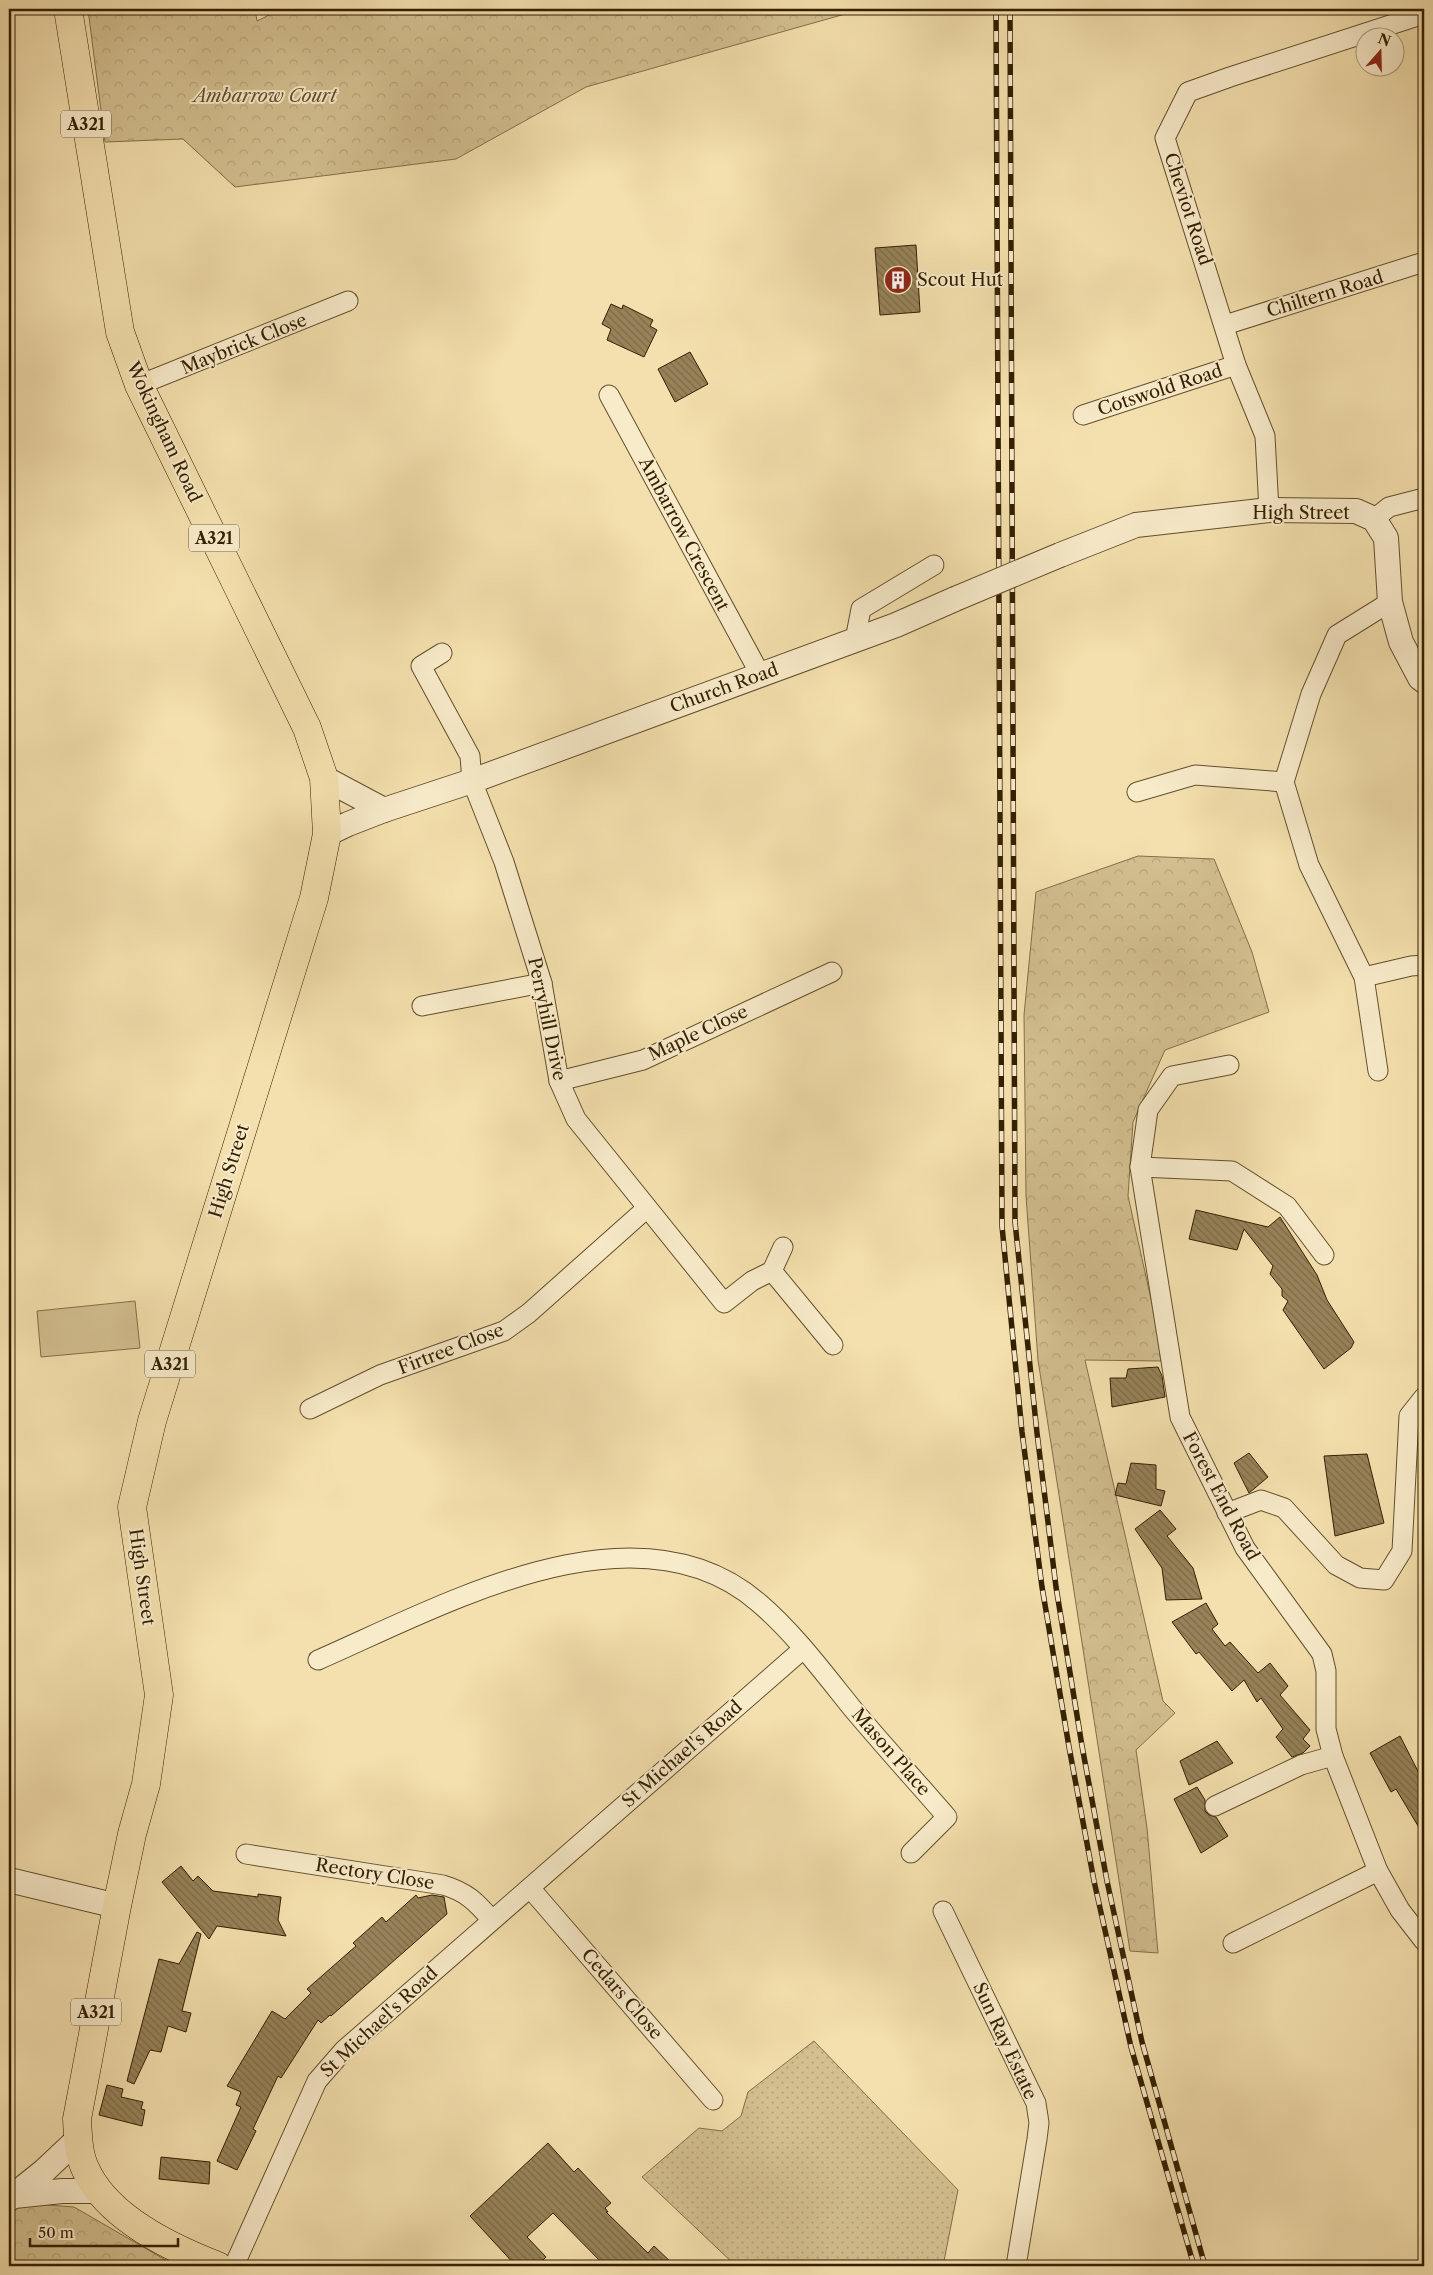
<svg xmlns="http://www.w3.org/2000/svg" width="1433" height="2275" font-family="'Libre Caslon Text',serif">
<style>
.grass{fill:url(#grass-dots);stroke:#836f48}
.forest{fill:url(#forest-crowns);stroke:#836f48}
.pitch{fill:#d3bf90;stroke:#836f48}
.building{fill:url(#building-back-hatch);stroke:#331f00}
.lines{fill:none;stroke-linecap:round;stroke-linejoin:round}
.minor-casing{stroke:#634f2c;stroke-width:21}
.tertiary-casing{stroke:#634f2c;stroke-width:26}
.primary-casing{stroke:#331f00;stroke-width:29}
.minor{stroke:#f8ebca;stroke-width:19}
.tertiary{stroke:#f8ebca;stroke-width:24}
.primary{stroke:#f4e0ae;stroke-width:28}
.rail-casing{stroke:#331f00;stroke-width:5.5}
.rail{stroke:#f8ebca;stroke-width:4;stroke-dasharray:11;stroke-linecap:butt}
.tertiary-bridge-casing{stroke:#634f2c;stroke-width:26;stroke-linecap:butt}
.tertiary-bridge{stroke:#f8ebca;stroke-width:24}
.labels{text-anchor:middle;dominant-baseline:central;stroke-width:4;stroke-linejoin:round;paint-order:stroke}
.shield{fill:#f8ebca;stroke:#6e5c3d;stroke-width:1}
.shield-label{font-size:16px;font-weight:bold;fill:#331f00}
.park-label{font-size:18px;font-style:italic;fill:#634f2b;stroke:#f8ebca}
.street-label{font-size:18px;fill:#331f00;stroke:#f8ebca}
.poi-label{font-size:18px;fill:#331f00;stroke:#f8ebca;text-anchor:start}
</style>
<defs>
<pattern id="grass-dots" width="8" height="8" patternUnits="userSpaceOnUse" patternTransform="scale(1.25)"><rect width="8" height="8" fill="#d3bf90"/><path d="M2 2h.1M6 6h.1" fill="none" stroke="#b6a47a" stroke-width="1.8" stroke-linecap="round"/></pattern>
<pattern id="forest-crowns" width="20" height="18" patternUnits="userSpaceOnUse" patternTransform="scale(1.25)"><rect width="20" height="18" fill="#d3bf90"/><path d="M2 6a3 3 0 1 1 6 0M12 15a3 3 0 1 1 6 0" fill="none" stroke="#b6a47a"/></pattern>
<pattern id="building-back-hatch" width="6" height="6" patternUnits="userSpaceOnUse" patternTransform="scale(1.25)"><rect width="6" height="6" fill="#97835a"/><path d="M-1 5l2 2M0 0l6 6M5-1l2 2" fill="none" stroke="#7c6b48"/></pattern>
</defs>
<rect width="100%" height="100%" fill="#f4e0ae"/>
<filter id="stains"><feTurbulence type="fractalNoise" baseFrequency=".004" numOctaves="4"/><feColorMatrix values="0 0 0 0 .2 0 0 0 0 .09 0 0 0 0 .02 0 0 0 .5 -.17"/></filter>
<radialGradient id="worn" r=".72"><stop offset=".6" stop-color="#630" stop-opacity="0"/><stop offset="1" stop-color="#630" stop-opacity=".3"/></radialGradient>
<!-- grass -->
<polygon class="grass" points="814,2041 958,2190 943,2266 736,2266 642,2177 699,2128 722,2131 741,2116 748,2092"/>
<!-- forest -->
<g class="forest">
<polygon points="88,9 255,9 257,21 281,9 863,9 586,87 456,159 235,187 183,139 105,142"/>
<polygon points="1138,856 1214,859 1252,952 1269,1012 1165,1050 1133,1122 1128,1196 1157,1326 1161,1361 1085,1360 1163,1701 1175,1713 1136,1750 1147,1828 1158,1953 1130,1951 1038,1360 1026,1196 1024,1015 1036,892"/>
<polygon points="9,2202 74,2207 176,2266 9,2266"/>
</g>
<!-- pitch -->
<polygon class="pitch" points="135,1301 140,1348 41,1357 37,1311"/>
<!-- building -->
<g class="building">
<polygon points="916,245 920,312 880,315 875,248"/>
<polygon points="611,304 622,309 623,305 653,320 650,326 657,330 644,357 607,340 611,329 602,324"/>
<polygon points="690,352 708,384 675,402 658,369"/>
<polygon points="1196,1210 1268,1227 1280,1217 1317,1275 1327,1300 1354,1342 1351,1348 1324,1369 1283,1310 1288,1301 1282,1296 1282,1289 1270,1274 1273,1266 1244,1229 1237,1250 1189,1239"/>
<polygon points="1158,1367 1162,1376 1165,1397 1112,1407 1110,1378 1126,1378 1128,1369"/>
<polygon points="1249,1453 1268,1477 1249,1493 1234,1463"/>
<polygon points="1367,1454 1384,1523 1335,1536 1324,1456"/>
<polygon points="1131,1463 1156,1465 1156,1489 1165,1491 1161,1506 1115,1495 1118,1483 1126,1484"/>
<polygon points="1160,1510 1176,1529 1167,1536 1193,1568 1202,1599 1166,1600 1162,1568 1135,1529"/>
<polygon points="1206,1603 1218,1624 1212,1629 1225,1646 1230,1642 1258,1673 1270,1663 1288,1686 1280,1695 1310,1730 1303,1739 1310,1746 1303,1753 1292,1757 1276,1737 1283,1729 1261,1698 1257,1702 1244,1680 1232,1691 1199,1652 1196,1654 1172,1622"/>
<polygon points="1400,1736 1424,1783 1424,1836 1396,1789 1391,1792 1370,1753"/>
<polygon points="1217,1741 1233,1763 1189,1785 1180,1761"/>
<polygon points="1197,1787 1205,1800 1205,1811 1209,1815 1216,1817 1228,1836 1201,1853 1174,1799"/>
<polygon points="181,1866 193,1881 198,1876 213,1891 258,1897 258,1894 281,1897 278,1920 286,1936 217,1926 209,1939 162,1882"/>
<polygon points="416,1895 418,1898 432,1895 444,1897 447,1914 331,2016 330,2015 321,2023 318,2020 281,2078 278,2076 253,2129 256,2131 237,2170 217,2161 241,2107 236,2105 241,2092 227,2086 272,2011 285,2019 311,1993 307,1989 356,1946 353,1943 382,1917 386,1922"/>
<polygon points="197,1932 201,1934 182,2011 191,2013 186,2032 168,2026 161,2052 150,2050 134,2084 127,2081 159,1959 179,1964"/>
<polygon points="107,2085 123,2089 121,2097 143,2102 141,2109 145,2110 142,2126 99,2115"/>
<polygon points="548,2143 574,2172 578,2168 611,2203 605,2208 608,2212 606,2212 648,2253 654,2246 675,2266 605,2266 553,2213 527,2237 546,2257 537,2266 516,2266 470,2216"/>
<polygon points="161,2157 210,2162 209,2184 159,2179"/>
</g>
<g class="lines">
<!-- minor casing -->
<g class="minor-casing">
<g id="minor">
<polyline points="1225,325 1424,262"/>
<polyline points="139,385 348,301"/>
<polyline points="609,395 760,674"/>
<polyline points="1083,415 1236,365"/>
<polyline points="1269,510 1265,436 1236,365 1165,138 1188,92 1230,77 1424,14"/>
<polyline points="1374,519 1389,507 1424,498"/>
<polyline points="855,640 861,609 934,565"/>
<polyline points="442,653 421,666 470,756 472,781 504,862 542,983 559,1081 576,1119 724,1303 752,1281 772,1271 783,1247"/>
<polyline points="1137,792 1195,775 1284,782"/>
<polyline points="1364,977 1411,966 1424,965"/>
<polyline points="422,1006 542,983"/>
<polyline points="1229,1065 1172,1076 1148,1110 1140,1167 1180,1417 1245,1548 1322,1654 1326,1671 1326,1729 1333,1756 1378,1871 1400,1910 1424,1941"/>
<polyline points="1378,1071 1364,977 1309,865 1284,782 1311,694 1337,635 1390,602"/>
<polyline points="559,1081 643,1060 832,972"/>
<polyline points="1140,1167 1232,1171 1287,1206 1324,1255"/>
<polyline points="772,1271 833,1345"/>
<polyline points="310,1409 380,1375 504,1331 529,1313 647,1208"/>
<polyline points="1227,1513 1261,1500 1284,1508 1336,1565 1360,1578 1384,1580 1402,1551 1409,1416 1424,1397"/>
<path d="M318 1660C442 1606 636 1496 759 1603 794 1633 823 1672 852 1708 883 1745 915 1780 947 1817L911 1853"/>
<polyline points="1215,1806 1301,1765 1333,1756"/>
<path d="M246 1854 443 1885C467 1892 476 1902 492 1920"/>
<polyline points="530,1888 713,2100"/>
<polyline points="943,1911 1036,2103 1039,2123 1037,2139 1016,2266"/>
<polyline points="1233,1943 1378,1871"/>
<polyline points="234,2266 317,2081 344,2050 803,1649"/>
</g>
</g>
<!-- tertiary casing -->
<g class="tertiary-casing">
<g id="tertiary">
<polyline points="1060,555 1136,525 1269,510 1356,511 1374,519 1386,538 1390,602 1401,642 1420,678 1424,681"/>
<polyline points="324,778 384,810"/>
<polyline points="327,834 348,824 384,810 472,781 896,625 955,599"/>
<polyline points="9,1880 117,1906"/>
<polyline points="14,2196 62,2191 98,2191"/>
<polyline points="9,2199 44,2171 78,2139"/>
</g>
</g>
<!-- primary casing -->
<g class="primary-casing">
<path id="primary" d="M68 9 120 332 139 385 307 728 324 778 327 834 314 898 152 1421 132 1507 159 1695 146 1784 132 1834 117 1906 77 2119C78 2135 78 2153 85 2168 106 2217 171 2248 218 2266"/>
</g>
<!-- minor -->
<use href="#minor" class="minor"/>
<!-- tertiary -->
<use href="#tertiary" class="tertiary"/>
<!-- primary -->
<use href="#primary" class="primary"/>
<!-- rail casing -->
<g class="rail-casing">
<g id="rail">
<polyline points="996,9 1002,1226 1022,1432 1042,1587 1069,1747 1094,1881 1131,2047 1194,2266"/>
<polyline points="1010,9 1015,1222 1037,1433 1056,1587 1082,1746 1107,1881 1142,2042 1205,2266"/>
</g>
</g>
<!-- rail -->
<use href="#rail" class="rail"/>
<!-- tertiary-bridge casing -->
<g class="tertiary-bridge-casing">
<polyline id="tertiary-bridge" points="955,599 1060,555"/>
</g>
<!-- tertiary-bridge -->
<use href="#tertiary-bridge" class="tertiary-bridge"/>
</g>
<!-- icons -->
<defs>
<g id="building-disc" transform="scale(1.4375)"><circle r="9.5" fill="#8f2418" stroke="#f8ebca"/><path d="M-4-6H4V6H1V3H-1V6H-4ZM-2.5-4.3h1.7v1.8h-1.7ZM.8-4.3h1.7v1.8H.8ZM-2.5-1h1.7V.8h-1.7ZM.8-1h1.7V.8H.8Z" fill="#fff"/></g>
</defs>
<g fill-rule="evenodd">
<use href="#building-disc" x="898" y="280"/>
</g>
<g class="labels">
<!-- shield labels -->
<g class="shield">
<rect x="61" y="110.5" width="50" height="27" rx="4"/>
<rect x="189" y="524.5" width="50" height="27" rx="4"/>
<rect x="145" y="1350.5" width="50" height="27" rx="4"/>
<rect x="71" y="1998.5" width="50" height="27" rx="4"/>
</g>
<g class="shield-label">
<text x="86" y="124">A321</text>
<text x="214" y="538">A321</text>
<text x="170" y="1364">A321</text>
<text x="96" y="2012">A321</text>
</g>
<!-- park labels -->
<g class="park-label">
<text x="265" y="96">Ambarrow Court</text>
</g>
<!-- street labels -->
<g class="street-label">
<text transform="translate(1188 209) rotate(72)">Cheviot Road</text>
<text transform="translate(1325 294) rotate(-17)">Chiltern Road</text>
<text transform="translate(244 344) rotate(-22)">Maybrick Close</text>
<text transform="translate(1160 390) rotate(-18)">Cotswold Road</text>
<text transform="translate(164 432) rotate(65)">Wokingham Road</text>
<text x="1301" y="513">High Street</text>
<text transform="translate(684 534) rotate(62)">Ambarrow Crescent</text>
<text transform="translate(724 688) rotate(-20)">Church Road</text>
<text transform="translate(547 1019) rotate(78)">Perryhill Drive</text>
<text transform="translate(698 1033) rotate(-25)">Maple Close</text>
<text transform="translate(229 1171) rotate(-73)">High Street</text>
<text transform="translate(451 1349) rotate(-21)">Firtree Close</text>
<text transform="translate(1221 1496) rotate(62)">Forest End Road</text>
<text transform="translate(142 1577) rotate(82)">High Street</text>
<text transform="translate(891 1752) rotate(49)">Mason Place</text>
<text transform="translate(682 1754) rotate(-41)">St Michael's Road</text>
<text transform="translate(375 1874) rotate(9)">Rectory Close</text>
<text transform="translate(622 1994) rotate(49)">Cedars Close</text>
<text transform="translate(379 2022) rotate(-43)">St Michael's Road</text>
<text transform="translate(1005 2041) rotate(65)">Sun Ray Estate</text>
</g>
<!-- poi labels -->
<g class="poi-label">
<text x="917" y="280">Scout Hut</text>
</g>
</g>
<!-- margin -->
<rect width="1433" height="2275" fill="none" stroke="#f4e0ae" stroke-width="30"/>
<rect x="10" y="10" width="1413" height="2255" fill="none" stroke="#331f00" stroke-width="2.5"/>
<rect x="15" y="15" width="1403" height="2245" fill="none" stroke="#331f00"/>
<!-- north arrow -->
<g transform="translate(1380 52) rotate(20)"><circle r="24" fill="#f8ebca" stroke="#a99979"/>
<path d="M0-4L9 19L0 12L-9 19Z" fill="#8f2418"/>
<text y="-8" font-size="14" font-weight="bold" text-anchor="middle" fill="#331f00">N</text>
</g>
<!-- scale -->
<path d="M30 2238v8h148v-8" fill="none" stroke="#331f00" stroke-width="2.5"/>
<text x="38" y="2238" font-size="15" fill="#331f00" stroke="#f8ebca" stroke-width="4" paint-order="stroke">50 m</text>
<rect width="100%" height="100%" filter="url(#stains)"/>
<rect width="100%" height="100%" fill="url(#worn)"/>
</svg>
